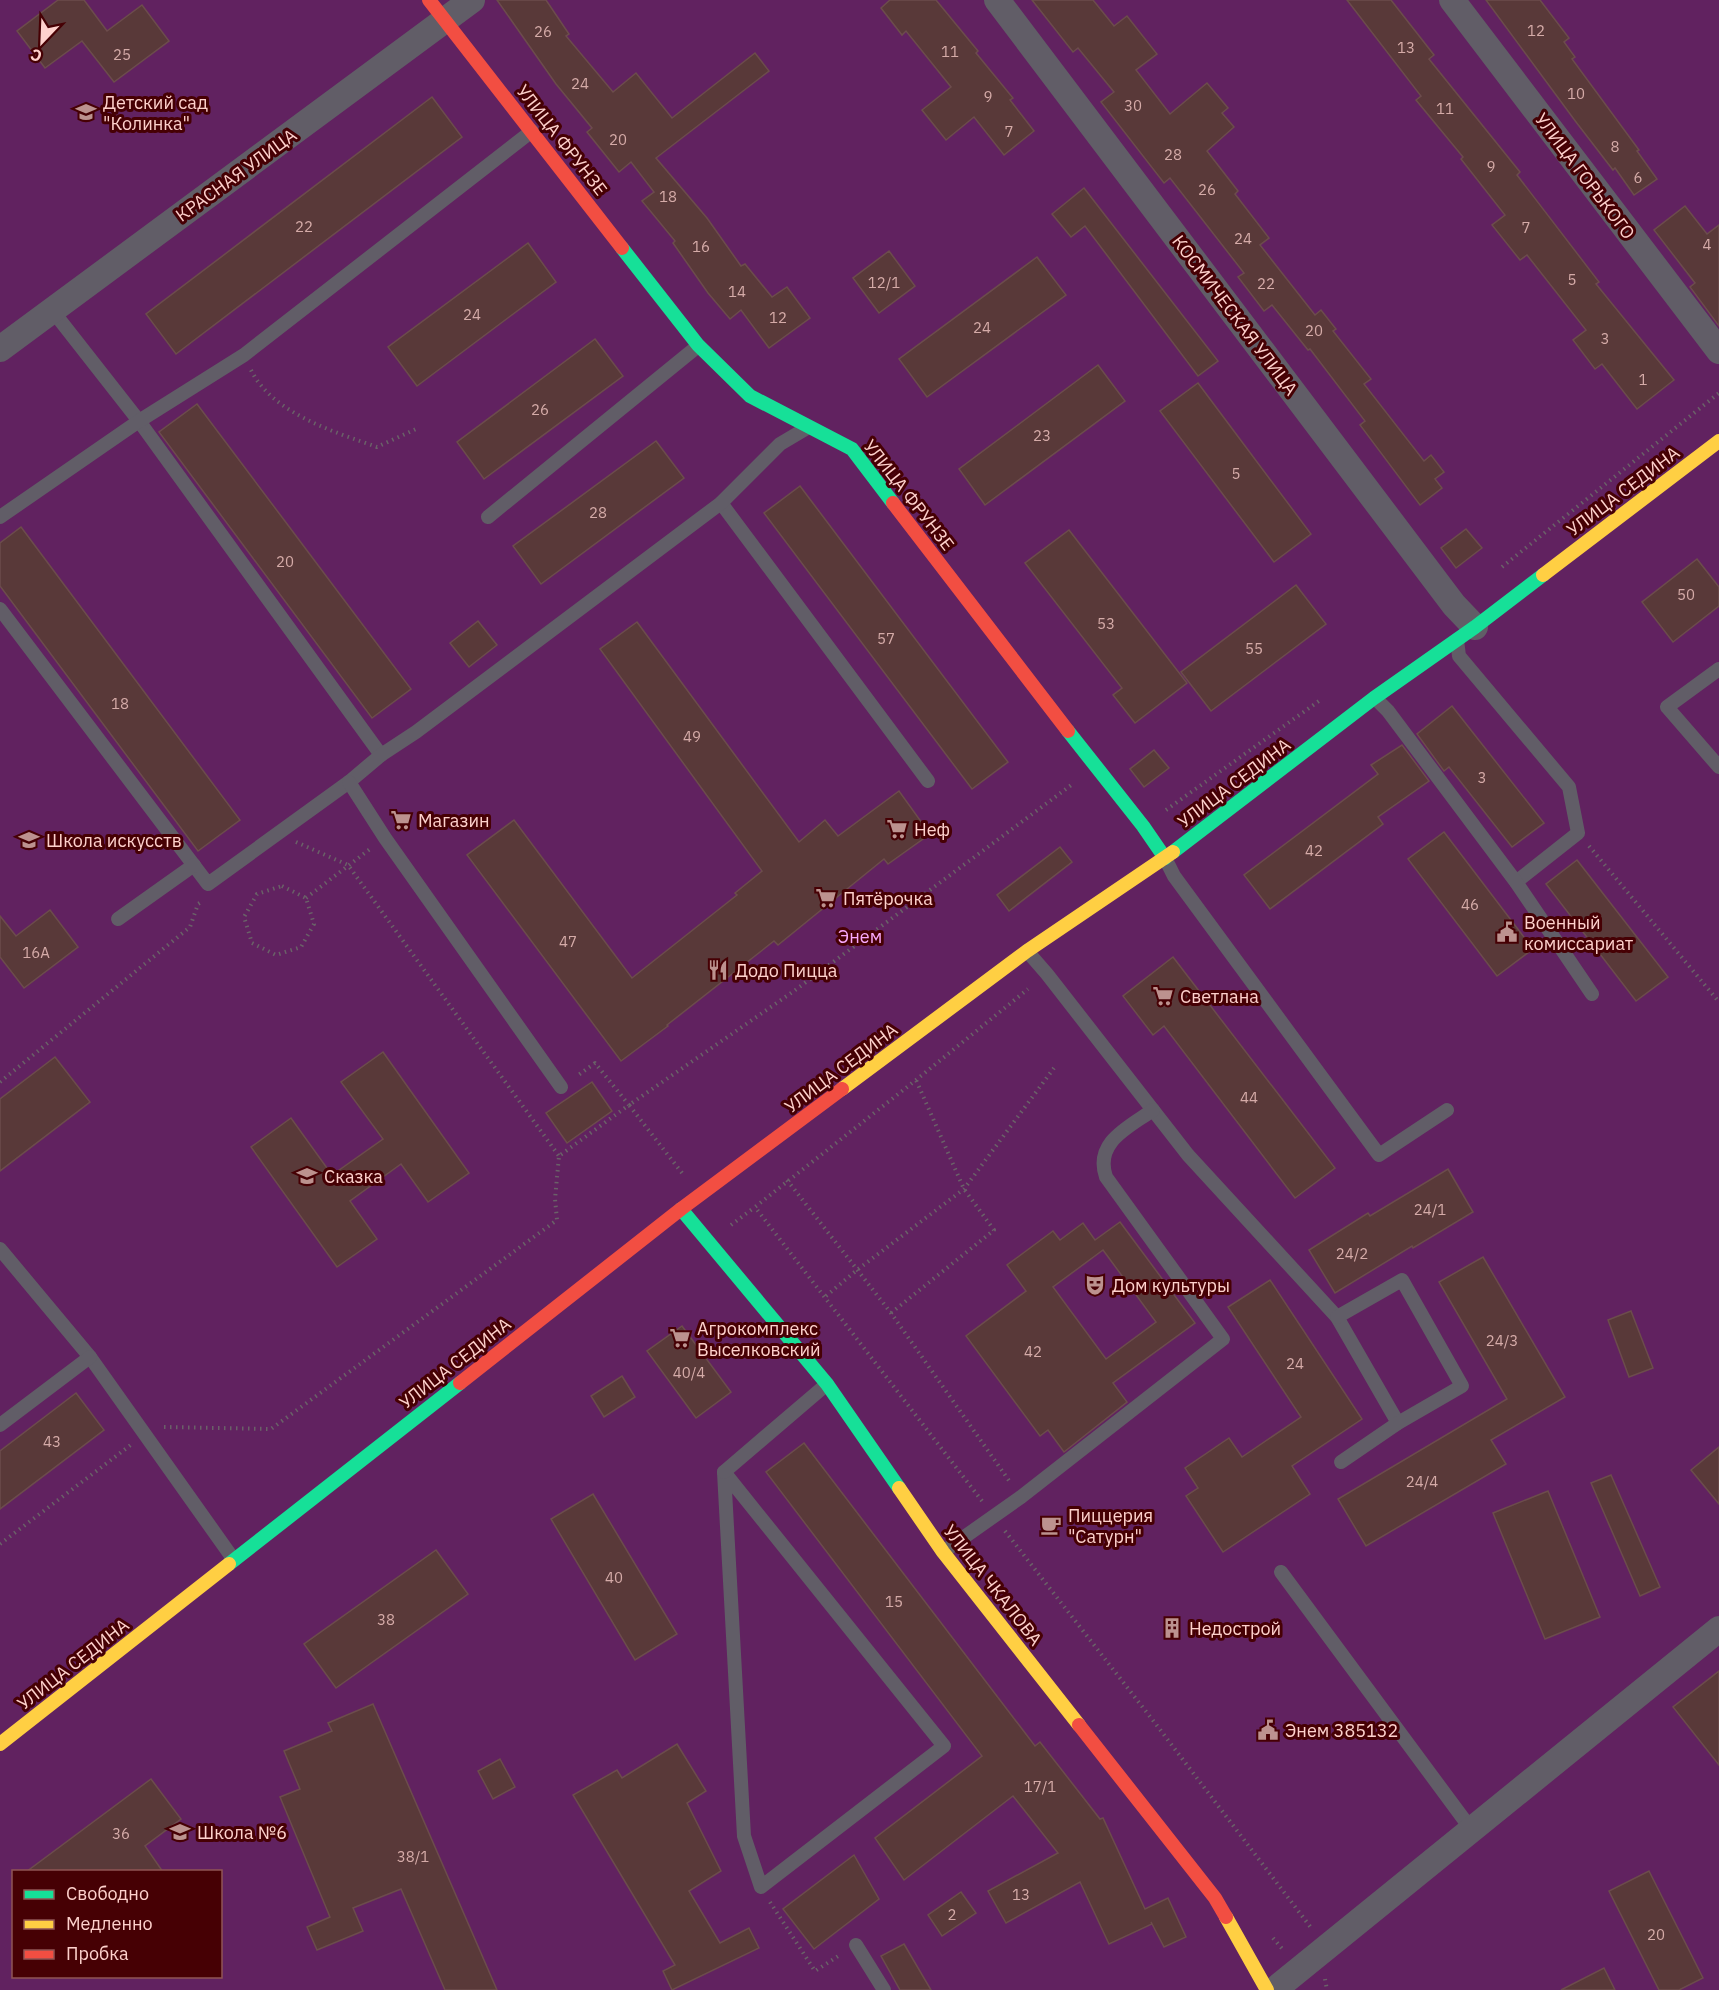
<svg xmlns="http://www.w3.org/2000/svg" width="1719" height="1990" font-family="'IBM Plex Sans',sans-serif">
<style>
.green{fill:#612260;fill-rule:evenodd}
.building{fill:#593939;stroke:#6c4c4c;stroke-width:1.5;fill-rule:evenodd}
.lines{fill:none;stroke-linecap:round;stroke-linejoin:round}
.path{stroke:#6a6168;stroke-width:4;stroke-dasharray:1.5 4.5;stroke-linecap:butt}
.lane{stroke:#615d67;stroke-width:14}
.street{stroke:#615d67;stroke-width:26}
.fast{stroke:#16e098;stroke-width:14}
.slow{stroke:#ffcf43;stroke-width:14}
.jam{stroke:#f24e42;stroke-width:14}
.labels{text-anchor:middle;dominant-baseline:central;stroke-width:6;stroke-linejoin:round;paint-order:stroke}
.number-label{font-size:15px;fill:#d5aba8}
.poi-label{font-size:18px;fill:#fed1cd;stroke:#460004;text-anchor:start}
.street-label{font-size:18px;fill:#fed1cd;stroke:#460004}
.park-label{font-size:18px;fill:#faa9fe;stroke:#460004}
</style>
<rect width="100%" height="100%" fill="#421c1d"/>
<!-- green -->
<path class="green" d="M0 0H1719V1990H0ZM14 1872H220V1976H14Z"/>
<!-- building -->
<g class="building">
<polygon points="58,0 84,0 107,31 142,5 169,41 114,82 82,41 45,68 17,31"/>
<polygon points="497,0 546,0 569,34 566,36 613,92 636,73 672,118 755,53 769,71 656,158 707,218 741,266 745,264 772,297 787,287 810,318 769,348 741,310 730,319 708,293 673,243 675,241 642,201 654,192 631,162 619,172 587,132 592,128 556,84"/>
<polygon points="890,0 936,0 978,51 976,53 1013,98 1010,100 1034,131 1004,155 974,117 946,140 922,110 951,87 906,31 902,35 881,8"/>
<polygon points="1032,0 1093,0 1114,26 1127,16 1157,54 1136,70 1170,114 1207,83 1228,108 1222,113 1234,127 1207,151 1238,191 1235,194 1269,238 1260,245 1315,315 1321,310 1336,329 1333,331 1371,379 1364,384 1424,461 1431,455 1444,472 1435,479 1442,488 1420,505 1360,425 1365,421 1310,349 1308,350 1272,305 1264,311 1238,277 1244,273 1170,178 1164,183 1101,102 1114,92 1078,48 1073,52"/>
<polygon points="1347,0 1391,0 1434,55 1429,59 1520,172 1517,175 1599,282 1596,284 1674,380 1637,409 1602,364 1595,369 1573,340 1586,330 1527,255 1520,260 1492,225 1505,215 1461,159 1463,157 1416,100 1421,96"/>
<polygon points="1486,0 1540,0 1569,38 1564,42 1575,57 1572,59 1639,150 1637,151 1657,179 1634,195 1615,168 1613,170 1576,122"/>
<polygon points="432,97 462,137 176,354 146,314"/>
<polygon points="1084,188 1218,361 1198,376 1085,226 1071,237 1052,214"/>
<polygon points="1685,206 1707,234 1719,225 1719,326 1690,287 1695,283 1654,230"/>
<polygon points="528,243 556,282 417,386 388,347"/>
<polygon points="889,251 915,286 879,313 853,278"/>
<polygon points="1037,257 1066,295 927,397 899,359"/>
<polygon points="595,339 623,376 484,479 457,442"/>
<polygon points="1098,365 1125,401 985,505 959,469"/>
<polygon points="1198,383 1311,534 1274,562 1160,411"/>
<polygon points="197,404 411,689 372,718 159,432"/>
<polygon points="656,441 684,478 541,584 513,546"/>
<polygon points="800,486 1008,762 972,789 764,513"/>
<polygon points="21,527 240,820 198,851 0,586 0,543"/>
<polygon points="1466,529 1482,548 1456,568 1441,548"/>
<polygon points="1069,530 1187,683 1135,723 1113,695 1122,688 1025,563"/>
<polygon points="1697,559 1719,587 1719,606 1673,642 1642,602"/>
<polygon points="1296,585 1326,624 1211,711 1181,672"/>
<polygon points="478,621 497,645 469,667 450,643"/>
<polygon points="637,622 799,842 825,820 838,836 899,791 930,834 888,864 884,859 778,945 774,941 667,1025 668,1026 621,1061 467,855 514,820 632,978 737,895 735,893 762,871 600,649"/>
<polygon points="1452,706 1544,823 1512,847 1449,767 1444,771 1417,734"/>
<polygon points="1402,745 1429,781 1378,817 1383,824 1270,909 1244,875 1378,774 1371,765"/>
<polygon points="1154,750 1169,768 1144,787 1130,769"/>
<polygon points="1444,832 1533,949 1497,976 1408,859"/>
<polygon points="1060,847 1072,862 1009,911 997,895"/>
<polygon points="1577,860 1668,977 1636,1001 1546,884"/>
<polygon points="50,910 78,947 24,988 0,957 0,916 16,936"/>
<polygon points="1173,957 1335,1168 1295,1198 1164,1026 1153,1035 1123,996"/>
<polygon points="383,1052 469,1173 428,1202 401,1164 350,1201 377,1239 337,1267 251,1147 291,1118 332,1175 383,1139 341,1082"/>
<polygon points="55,1057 90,1102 0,1171 0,1099"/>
<polygon points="592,1082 612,1111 567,1143 546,1113"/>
<polygon points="1448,1169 1473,1212 1413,1248 1412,1246 1335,1293 1309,1250 1368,1213 1370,1216"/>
<path d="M1120 1222 1195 1323 1113 1383 1127 1402 1064 1452 1048 1430 1040 1436 966 1336 1026 1291 1007 1265 1053 1231 1060 1240 1083 1223 1095 1240ZM1103 1250 1156 1322 1106 1359 1053 1287Z"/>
<polygon points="1483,1257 1565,1397 1491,1440 1506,1464 1366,1546 1338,1499 1507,1399 1439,1282"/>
<polygon points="1270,1280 1362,1419 1292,1466 1310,1494 1223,1552 1186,1496 1198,1488 1185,1468 1229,1438 1242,1457 1301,1417 1228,1307"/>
<polygon points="1631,1311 1653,1368 1629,1377 1608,1320"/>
<polygon points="682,1326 731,1392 696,1418 647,1351"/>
<polygon points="622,1376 635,1397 604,1417 591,1396"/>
<polygon points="76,1393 104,1430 0,1509 0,1451"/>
<polygon points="804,1443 1035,1746 1040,1742 1100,1819 1103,1818 1145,1909 1168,1898 1186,1937 1164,1947 1151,1922 1152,1924 1109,1944 1080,1882 1006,1923 988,1891 1058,1853 1013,1796 904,1880 875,1838 982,1756 766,1472"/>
<polygon points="1719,1447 1719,1504 1691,1470"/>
<polygon points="1611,1475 1660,1587 1640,1596 1591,1483"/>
<polygon points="1548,1491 1600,1617 1545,1639 1493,1513"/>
<polygon points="593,1494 677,1634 635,1660 551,1519"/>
<polygon points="436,1550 468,1594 336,1688 304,1644"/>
<polygon points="1719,1671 1719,1765 1673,1707"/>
<polygon points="373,1704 497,1990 445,1990 401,1889 353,1908 363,1931 317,1950 307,1927 330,1917 280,1797 300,1789 284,1751 332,1731 328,1723"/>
<polygon points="677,1744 706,1791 687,1803 721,1871 689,1891 720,1943 749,1928 759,1948 672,1990 663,1971 675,1965 573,1795 617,1770 622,1778"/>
<polygon points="500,1759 515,1787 493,1799 478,1771"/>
<polygon points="151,1779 181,1819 145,1846 163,1872 26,1872"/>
<polygon points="854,1855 879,1899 814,1949 783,1909"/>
<polygon points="1649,1871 1703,1978 1679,1990 1659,1990 1609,1891"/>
<polygon points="961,1892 976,1913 942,1936 928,1915"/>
<polygon points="904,1944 931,1990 900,1990 881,1956"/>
<polygon points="1604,1968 1615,1990 1561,1990"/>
</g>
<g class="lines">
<!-- path -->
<g class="path">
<path d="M251 370C272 413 334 432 377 447L416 429"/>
<polyline points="1502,567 1719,393"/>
<polyline points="1166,810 1319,701"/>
<polyline points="296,842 348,865 559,1156"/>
<polyline points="1589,846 1719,1002"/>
<polygon points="282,886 306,898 314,924 301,947 276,955 252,943 244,917 257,894"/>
<polyline points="306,898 370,849"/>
<polyline points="0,1082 190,927 198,904 203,901"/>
<polyline points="682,1173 629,1105 794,991 1074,783"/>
<polyline points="787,1180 891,1313 1010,1482"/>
<polyline points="731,1225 755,1207"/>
<polyline points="826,1296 857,1270 964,1189 1054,1068"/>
<polyline points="891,1313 994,1230 964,1189 916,1080"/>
<polyline points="164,1427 271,1429 557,1220 555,1199 559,1156 629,1105 595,1063 577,1076"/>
<polyline points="982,1501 755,1207 916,1080 1028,989"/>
<polyline points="1005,1531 1155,1723 1312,1929"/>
<polyline points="0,1544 132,1444"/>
<polyline points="770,1902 815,1971 840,1955"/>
<polyline points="1273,1938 1284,1951"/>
<polyline points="1325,1979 1327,1990"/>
</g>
<!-- lane -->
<g class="lane">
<polyline points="52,310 139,421 381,755"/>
<polyline points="721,503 928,781"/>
<polyline points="0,517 139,421 244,355 532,131"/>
<polyline points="488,517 698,346"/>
<polyline points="0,609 208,884 349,782 381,755 416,732 721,503 780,444 807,428"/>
<polyline points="1457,640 1459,656 1569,787 1578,833 1516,882"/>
<polyline points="1719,669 1667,707 1719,767"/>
<polyline points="1375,698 1388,711 1516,882 1592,994"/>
<polyline points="349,782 385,838 561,1087"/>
<polyline points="1165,858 1174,876 1379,1155 1447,1110"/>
<polyline points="118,919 194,865"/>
<polyline points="1027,951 1047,974 1188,1155 1337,1317 1398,1423"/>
<polyline points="0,1249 90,1357 234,1560"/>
<polyline points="1337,1317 1402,1280 1462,1386 1398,1423 1341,1462"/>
<polyline points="0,1425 90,1357"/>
<polygon points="724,1472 944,1746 761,1887 744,1836"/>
<polyline points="724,1472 827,1384"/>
<path d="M943 1552 1021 1497 1223 1339 1106 1177C1094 1142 1129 1127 1153 1110"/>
<polyline points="1281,1572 1471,1829"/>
<polyline points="856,1945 884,1990"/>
</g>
<!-- street -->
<g class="street">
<polyline points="997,0 1454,605 1475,627"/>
<polyline points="1452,0 1719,351"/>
<polyline points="0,349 472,0"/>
<polyline points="1274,1990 1719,1629"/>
</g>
<!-- fast -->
<g class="fast">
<polyline points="622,248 698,345 750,396 852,449 893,503"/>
<polyline points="1068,731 1143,826 1165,858"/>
<polyline points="1173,852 1374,698 1475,627 1543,575"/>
<polyline points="681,1209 827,1384 899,1488"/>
<polyline points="229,1564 460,1383"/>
</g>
<!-- slow -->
<g class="slow">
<polyline points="1543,575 1719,441"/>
<polyline points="842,1089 1027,951 1173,852"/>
<polyline points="899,1488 943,1552 1079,1725"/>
<polyline points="0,1744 229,1564"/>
<polyline points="1226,1917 1267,1990"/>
</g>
<!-- jam -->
<g class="jam">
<polyline points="429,0 622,248"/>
<polyline points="893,503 1068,731"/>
<polyline points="460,1383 681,1209 842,1089"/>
<polyline points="1079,1725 1215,1898 1226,1917"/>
</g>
</g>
<!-- icons -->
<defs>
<g id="school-bare" transform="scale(1.62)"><path d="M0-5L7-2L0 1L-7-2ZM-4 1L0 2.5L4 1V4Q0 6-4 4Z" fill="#bc928f" stroke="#460004" stroke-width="2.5" paint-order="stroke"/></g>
<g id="supermarket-bare" transform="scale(1.62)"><path d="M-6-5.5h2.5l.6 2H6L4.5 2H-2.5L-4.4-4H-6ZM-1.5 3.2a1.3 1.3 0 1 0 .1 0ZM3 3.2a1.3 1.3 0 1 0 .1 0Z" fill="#bc928f" stroke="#460004" stroke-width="2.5" paint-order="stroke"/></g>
<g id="civic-bare" transform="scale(1.62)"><path d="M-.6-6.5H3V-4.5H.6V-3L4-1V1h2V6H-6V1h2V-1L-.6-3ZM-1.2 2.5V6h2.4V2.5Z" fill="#bc928f" stroke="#460004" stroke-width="2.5" paint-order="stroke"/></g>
<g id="restaurant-bare" transform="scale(1.62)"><path d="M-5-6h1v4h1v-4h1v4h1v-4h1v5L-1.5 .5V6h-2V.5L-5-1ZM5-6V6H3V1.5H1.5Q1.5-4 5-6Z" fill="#bc928f" stroke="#460004" stroke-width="2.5" paint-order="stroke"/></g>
<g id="theatre-bare" transform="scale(1.62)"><path d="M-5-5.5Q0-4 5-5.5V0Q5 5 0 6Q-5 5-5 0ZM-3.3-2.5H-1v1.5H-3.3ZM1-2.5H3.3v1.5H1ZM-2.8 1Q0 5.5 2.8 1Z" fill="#bc928f" stroke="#460004" stroke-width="2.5" paint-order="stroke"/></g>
<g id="cafe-bare" transform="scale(1.62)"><path d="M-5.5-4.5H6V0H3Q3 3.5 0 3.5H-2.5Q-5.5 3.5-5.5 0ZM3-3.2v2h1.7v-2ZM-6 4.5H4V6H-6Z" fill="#bc928f" stroke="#460004" stroke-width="2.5" paint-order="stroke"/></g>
<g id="building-bare" transform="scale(1.62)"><path d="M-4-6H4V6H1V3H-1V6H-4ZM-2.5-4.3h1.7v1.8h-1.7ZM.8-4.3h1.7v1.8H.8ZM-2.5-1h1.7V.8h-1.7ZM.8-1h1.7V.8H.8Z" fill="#bc928f" stroke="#460004" stroke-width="2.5" paint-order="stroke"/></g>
</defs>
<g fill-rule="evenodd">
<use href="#school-bare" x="86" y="112"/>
<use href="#supermarket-bare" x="401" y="820"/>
<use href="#supermarket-bare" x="897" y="829"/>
<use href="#school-bare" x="29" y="840"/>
<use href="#supermarket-bare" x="826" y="898"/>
<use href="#civic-bare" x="1507" y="932"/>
<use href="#restaurant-bare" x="718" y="970"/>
<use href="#supermarket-bare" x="1163" y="996"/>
<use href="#school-bare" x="307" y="1176"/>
<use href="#theatre-bare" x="1095" y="1285"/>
<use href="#supermarket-bare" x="680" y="1338"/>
<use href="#cafe-bare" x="1051" y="1525"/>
<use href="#building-bare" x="1172" y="1628"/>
<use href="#civic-bare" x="1268" y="1730"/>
<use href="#school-bare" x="180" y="1832"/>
</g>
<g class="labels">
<!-- number labels -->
<g class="number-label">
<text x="1536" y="30">12</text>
<text x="543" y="31">26</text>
<text x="1406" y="47">13</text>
<text x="950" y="51">11</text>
<text x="122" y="54">25</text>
<text x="580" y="83">24</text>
<text x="1576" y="93">10</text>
<text x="988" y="96">9</text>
<text x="1133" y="105">30</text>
<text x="1445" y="108">11</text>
<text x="1009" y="131">7</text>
<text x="618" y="139">20</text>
<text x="1615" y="146">8</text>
<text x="1173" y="154">28</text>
<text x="1491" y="166">9</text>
<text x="1638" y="177">6</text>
<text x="1207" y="189">26</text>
<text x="668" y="196">18</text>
<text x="304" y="226">22</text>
<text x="1526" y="227">7</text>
<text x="1243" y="238">24</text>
<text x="1707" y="244">4</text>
<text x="701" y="246">16</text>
<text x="1572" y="279">5</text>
<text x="884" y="282">12/1</text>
<text x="1266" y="283">22</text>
<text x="737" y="291">14</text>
<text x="472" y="314">24</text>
<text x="778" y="317">12</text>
<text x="982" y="327">24</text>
<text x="1314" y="330">20</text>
<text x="1605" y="338">3</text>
<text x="1643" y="379">1</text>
<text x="540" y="409">26</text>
<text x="1042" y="435">23</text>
<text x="1236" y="473">5</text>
<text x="598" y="512">28</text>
<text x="285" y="561">20</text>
<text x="1686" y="594">50</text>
<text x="1106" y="623">53</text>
<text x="886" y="638">57</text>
<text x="1254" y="648">55</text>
<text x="120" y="703">18</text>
<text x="692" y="736">49</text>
<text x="1482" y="777">3</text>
<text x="1314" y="850">42</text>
<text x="1470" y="904">46</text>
<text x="568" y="941">47</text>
<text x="36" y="952">16А</text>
<text x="1249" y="1097">44</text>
<text x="1430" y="1209">24/1</text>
<text x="1352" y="1253">24/2</text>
<text x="1502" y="1340">24/3</text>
<text x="1033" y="1351">42</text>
<text x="1295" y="1363">24</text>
<text x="689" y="1372">40/4</text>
<text x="52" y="1441">43</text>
<text x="1422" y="1481">24/4</text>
<text x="614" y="1577">40</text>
<text x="894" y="1601">15</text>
<text x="386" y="1619">38</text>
<text x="1040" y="1786">17/1</text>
<text x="121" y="1833">36</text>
<text x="413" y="1856">38/1</text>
<text x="1021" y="1894">13</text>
<text x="952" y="1914">2</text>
<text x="1656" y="1934">20</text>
</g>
<!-- poi labels -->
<g class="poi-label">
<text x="103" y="102">Детский сад<tspan x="103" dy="21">"Колинка"</tspan></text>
<text x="418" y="820">Магазин</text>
<text x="914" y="829">Неф</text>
<text x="46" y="840">Школа искусств</text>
<text x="843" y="898">Пятёрочка</text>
<text x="1524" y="922">Военный<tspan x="1524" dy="21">комиссариат</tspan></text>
<text x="735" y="970">Додо Пицца</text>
<text x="1180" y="996">Светлана</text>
<text x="324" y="1176">Сказка</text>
<text x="1112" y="1285">Дом культуры</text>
<text x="697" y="1328">Агрокомплекс<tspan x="697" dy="21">Выселковский</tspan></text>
<text x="1068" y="1515">Пиццерия<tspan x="1068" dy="21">"Сатурн"</tspan></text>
<text x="1189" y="1628">Недострой</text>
<text x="1285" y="1730">Энем 385132</text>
<text x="197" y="1832">Школа №6</text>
</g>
<!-- street labels -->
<g class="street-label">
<text transform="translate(562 140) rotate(52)">УЛИЦА ФРУНЗЕ</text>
<text transform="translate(236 175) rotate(-36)">КРАСНАЯ УЛИЦА</text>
<text transform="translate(1585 176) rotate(53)">УЛИЦА ГОРЬКОГО</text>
<text transform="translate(1235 315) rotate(53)">КОСМИЧЕСКАЯ УЛИЦА</text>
<text transform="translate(1623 491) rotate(-37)">УЛИЦА СЕДИНА</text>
<text transform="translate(909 495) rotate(52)">УЛИЦА ФРУНЗЕ</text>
<text transform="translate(1234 783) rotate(-37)">УЛИЦА СЕДИНА</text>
<text transform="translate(841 1068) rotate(-37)">УЛИЦА СЕДИНА</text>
<text transform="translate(455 1363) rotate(-38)">УЛИЦА СЕДИНА</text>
<text transform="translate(993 1585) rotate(52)">УЛИЦА ЧКАЛОВА</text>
<text transform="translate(73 1664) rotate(-38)">УЛИЦА СЕДИНА</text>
</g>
<!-- park labels -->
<g class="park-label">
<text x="860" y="936">Энем</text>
</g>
</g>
<!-- legend -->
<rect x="12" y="1870" width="210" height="108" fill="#460004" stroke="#905454" stroke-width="1.5"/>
<rect x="24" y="1890" width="30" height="9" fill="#16e098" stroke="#905454" stroke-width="1.5"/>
<text x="66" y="1900" font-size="18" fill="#fed1cd">Свободно</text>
<rect x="24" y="1920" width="30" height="9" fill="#ffcf43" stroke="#905454" stroke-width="1.5"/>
<text x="66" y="1930" font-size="18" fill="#fed1cd">Медленно</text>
<rect x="24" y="1950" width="30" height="9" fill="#f24e42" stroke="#905454" stroke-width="1.5"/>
<text x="66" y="1960" font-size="18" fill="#fed1cd">Пробка</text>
<!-- north arrow -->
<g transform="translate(42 42) rotate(203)" stroke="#460004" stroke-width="4.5" paint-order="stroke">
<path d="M0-4.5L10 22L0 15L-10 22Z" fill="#fed1cd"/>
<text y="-9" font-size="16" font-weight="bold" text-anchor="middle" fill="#fed1cd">С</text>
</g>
</svg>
